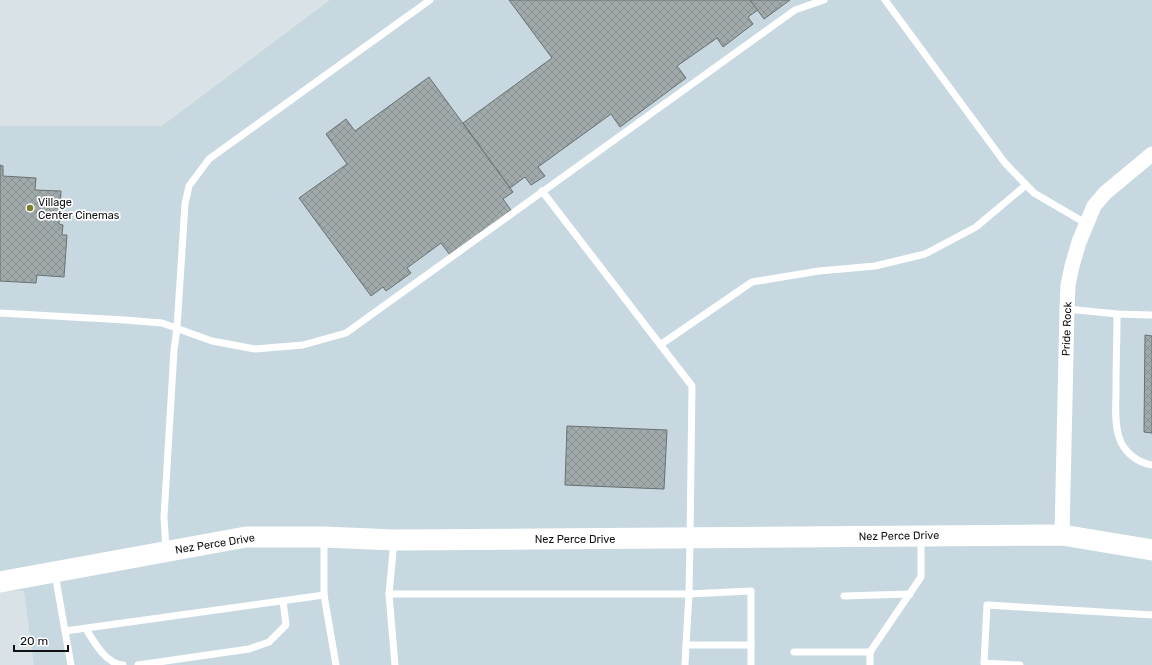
<svg xmlns="http://www.w3.org/2000/svg" width="1152" height="665" font-family="Rubik,sans-serif">
<style>
.built{fill:#c7d8e0}
.building{fill:url(#building-cross-hatch);stroke:#687172}
.lines{fill:none;stroke-linecap:round;stroke-linejoin:round}
.lane{stroke:#fff;stroke-width:7}
.street{stroke:#fff;stroke-width:15}
.secondary{stroke:#fff;stroke-width:21}
.poi-dot{fill:#7a802a;stroke:#fff;stroke-width:1.5}
.labels{text-anchor:middle;dominant-baseline:central;stroke-width:3.5;stroke-linejoin:round;paint-order:stroke}
.poi-label{font-size:11px;fill:#101314;stroke:#fff;text-anchor:start}
.street-label{font-size:11px;fill:#101314;stroke:#fff}
</style>
<defs>
<pattern id="building-cross-hatch" width="8" height="8" patternUnits="userSpaceOnUse"><rect width="8" height="8" fill="#a0aaab"/><path d="M0 0l8 8M0 8l8-8" fill="none" stroke="#899192"/></pattern>
</defs>
<rect width="100%" height="100%" fill="#d9e2e6"/>
<!-- built -->
<polygon class="built" points="330,0 1152,0 1152,665 34,665 24,591 0,590 0,126 162,126"/>
<!-- building -->
<g class="building">
<polygon points="509,0 750,0 758,10 748,17 753,24 723,47 717,38 677,66 686,78 620,127 611,114 538,167 545,176 531,185 525,177 510,188 463,123 552,58"/>
<polygon points="750,0 790,0 764,19"/>
<polygon points="429,77 513,192 503,199 511,210 450,255 441,243 407,268 411,273 386,291 383,287 371,296 299,198 347,164 326,134 346,119 355,131"/>
<polygon points="0,165 3,166 3,176 36,178 35,190 61,191 59,224 63,225 62,235 67,235 64,277 37,275 36,283 0,281"/>
<polygon points="1145,335 1152,336 1152,433 1144,432"/>
<polygon points="567,426 667,430 664,489 565,485"/>
</g>
<g class="lines">
<!-- lane -->
<g class="lane">
<polyline points="885,0 1005,163 1034,193 1087,224"/>
<polyline points="1067,309 1117,314 1152,315"/>
<polyline points="0,313 125,320 162,323 212,341 255,349 303,345 346,333 795,10 824,0"/>
<path d="M1117 314C1117 339 1116 363 1116 388 1116 404 1114 422 1119 437 1123 451 1137 463 1152 465"/>
<polyline points="660,345 752,282 819,271 875,266 925,254 976,227 1026,185"/>
<polyline points="394,541 389,594 689,594 751,591 751,645 686,645 689,594 690,539 692,386 542,191"/>
<polyline points="166,549 164,517 174,350 177,328 185,204 189,186 209,159 430,0"/>
<polyline points="55,574 65,631 324,595 324,539"/>
<polyline points="389,594 395,665"/>
<polyline points="324,595 336,665"/>
<polyline points="844,596 910,594"/>
<path d="M86 629C94 642 106 664 123 665"/>
<polyline points="65,631 71,665"/>
<polyline points="751,645 751,665"/>
<polyline points="794,652 870,652 921,577 921,538"/>
<polyline points="138,665 249,649 269,642 286,625 283,601"/>
<polyline points="685,665 686,645"/>
<polyline points="870,665 870,652"/>
<polyline points="1020,665 984,663 987,605 1152,615"/>
</g>
<!-- street -->
<polyline class="street" points="1062,535 1067,309 1068,285 1072,266 1079,242 1094,206 1105,193 1152,154"/>
<!-- secondary -->
<polyline class="secondary" points="0,582 246,537 324,537 394,540 1062,535 1152,550"/>
</g>
<!-- markers -->
<circle class="poi-dot" cx="30" cy="208" r="4"/>
<g class="labels">
<!-- poi labels -->
<g class="poi-label">
<text x="38" y="202">Village<tspan x="38" dy="13">Center Cinemas</tspan></text>
</g>
<!-- street labels -->
<g class="street-label">
<text transform="translate(1067 329) rotate(-88)">Pride Rock</text>
<text transform="translate(899 536) rotate(-1)">Nez Perce Drive</text>
<text x="575" y="539">Nez Perce Drive</text>
<text transform="translate(215 544) rotate(-9)">Nez Perce Drive</text>
</g>
</g>
<!-- scale -->
<path d="M14 645v6h54v-6" fill="none" stroke="#101314" stroke-width="2"/>
<text x="20" y="645" font-size="12" fill="#101314" stroke="#ffffff" stroke-width="3" paint-order="stroke">20 m</text>
</svg>
